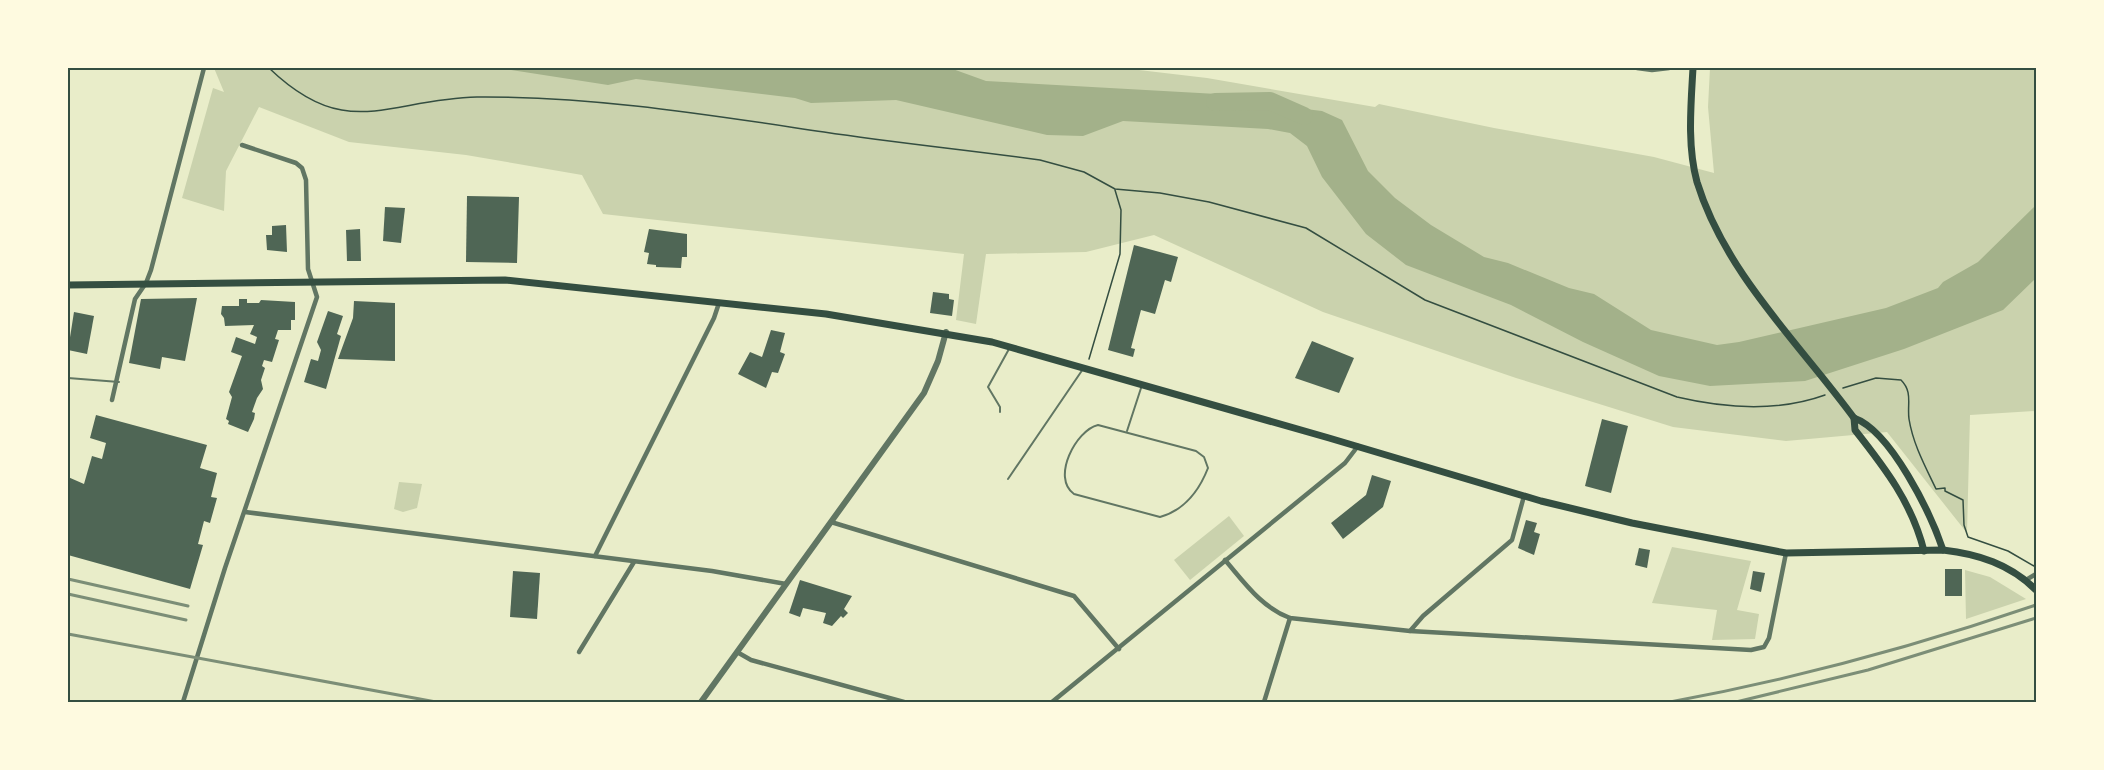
<svg xmlns="http://www.w3.org/2000/svg" width="2104" height="770" font-family="'Roboto Condensed',sans-serif">
<style>
.green{fill:#cad2ad}
.water{fill:#a3b18a}
.lines{fill:none;stroke-linecap:round;stroke-linejoin:round}
.river{stroke:#a3b18a;stroke-width:18}
.building{fill:#4f6655}
.path{stroke:#344e41;stroke-width:1.5}
.service{stroke:#617663;stroke-width:2}
.minor{stroke:#617663;stroke-width:4.5}
.tertiary{stroke:#617663;stroke-width:6}
.secondary{stroke:#344e41;stroke-width:7}
.rail{stroke:#7c8e77;stroke-width:3}
.neatline{fill:none;stroke:#344e41;stroke-width:2}
</style>
<rect width="100%" height="100%" fill="#e9edc9"/>
<!-- green -->
<g class="green">
<polygon points="214,68 1122,68 1207,78 1375,107 1379,104 1494,128 1654,157 1714,173 1708,107 1710,68 2036,68 2036,411 1970,415 1967,533 1887,432 1786,441 1673,427 1516,378 1323,312 1154,235 1086,252 986,254 976,324 956,320 964,254 603,214 582,175 466,155 349,142 259,107 226,171 224,211 182,198 213,88 224,92"/>
<polygon points="399,482 422,484 417,508 403,512 394,509"/>
<polygon points="1229,516 1244,536 1190,580 1174,560"/>
<polygon points="1672,547 1751,561 1737,610 1759,614 1755,639 1712,640 1717,610 1652,603"/>
<polygon points="1965,570 1990,577 2026,599 1966,619"/>
</g>
<!-- water -->
<polygon class="water" points="499,68 950,68 986,81 1217,94 1247,102 1322,111 1342,120 1368,171 1395,198 1431,225 1484,257 1508,263 1569,288 1594,294 1651,330 1717,345 1739,342 1886,308 1938,288 1943,282 1978,262 2036,205 2036,278 2003,310 1904,349 1805,381 1710,386 1659,376 1583,342 1511,305 1406,265 1366,234 1322,177 1307,146 1290,133 1268,129 1123,121 1083,136 1047,135 896,100 811,103 795,98 636,79 608,85"/>
<g class="lines">
<!-- river -->
<polyline class="river" points="1215,102 1270,101 1304,116"/>
</g>
<!-- building -->
<g class="building">
<polygon points="467,196 519,197 517,263 466,262"/>
<polygon points="385,207 405,208 401,243 383,241"/>
<polygon points="286,225 287,252 267,250 266,235 272,235 272,226"/>
<polygon points="360,229 361,261 347,261 346,230"/>
<polygon points="649,229 687,234 687,257 682,257 681,268 656,267 656,265 647,264 649,253 644,252"/>
<polygon points="1134,245 1178,257 1171,282 1165,280 1155,314 1141,310 1131,348 1135,349 1133,357 1108,350"/>
<polygon points="933,292 949,294 949,299 954,300 952,316 930,313"/>
<polygon points="197,298 185,361 162,357 160,369 129,363 141,299"/>
<polygon points="239,299 247,299 247,303 259,303 261,300 295,302 295,320 291,320 291,330 278,330 275,339 279,340 272,362 264,360 262,366 265,368 261,380 263,389 257,398 252,412 255,413 254,419 248,432 228,424 229,421 226,419 232,397 229,392 242,356 231,352 236,337 255,344 257,337 250,334 254,325 225,326 224,318 221,314 222,306 239,306"/>
<polygon points="354,301 395,303 395,361 338,359 353,318"/>
<polygon points="328,311 343,316 337,334 341,336 326,389 304,382 311,359 318,361 321,350 317,342"/>
<polygon points="74,312 94,316 87,354 68,350"/>
<polygon points="771,330 785,333 780,352 785,354 778,373 772,372 766,388 738,374 750,352 762,357"/>
<polygon points="1312,341 1354,358 1339,393 1295,378"/>
<polygon points="96,415 207,445 200,468 217,473 211,497 217,498 210,523 204,521 198,544 203,545 190,589 68,555 68,477 84,484 92,456 102,459 106,443 90,438"/>
<polygon points="1602,419 1628,426 1611,493 1585,486"/>
<polygon points="1372,475 1391,481 1383,507 1343,539 1331,523 1366,495"/>
<polygon points="1526,520 1537,523 1534,532 1540,534 1534,555 1518,548"/>
<polygon points="1639,548 1650,550 1647,568 1635,565"/>
<rect x="1945" y="569" width="17" height="27"/>
<polygon points="513,571 540,573 537,619 510,617"/>
<polygon points="1753,571 1765,573 1761,592 1750,589"/>
<polygon points="800,580 852,596 844,609 848,613 843,618 841,616 832,626 823,623 826,613 803,608 800,617 789,613"/>
</g>
<g class="lines">
<!-- path -->
<g class="path">
<path d="M269 68C347 143 387 99 477 97 594 96 709 115 824 132 896 143 968 150 1040 160L1084 172 1115 189 1160 193 1209 202 1306 228 1425 300 1677 397C1724 408 1778 412 1825 395"/>
<polyline points="1089,359 1120,254 1121,210 1115,190"/>
<path d="M1843 388 1876 378 1901 380C1913 392 1907 404 1909 419 1913 444 1925 466 1936 489L1945 488V491L1963 500 1964 525 1968 537 2008 551 2034 566"/>
</g>
<!-- service -->
<g class="service">
<polyline points="68,378 119,382"/>
<polyline points="1000,412 1000,407 988,387 1009,349"/>
<path d="M1098 425 1196 451 1204 457 1208 468C1199 491 1185 510 1160 517L1074 494C1051 478 1076 430 1098 425Z"/>
<polyline points="1127,431 1142,385"/>
<polyline points="1008,479 1083,369"/>
</g>
<!-- minor -->
<g class="minor">
<polyline points="1637,68 1652,70 1669,68"/>
<polyline points="112,400 135,299 146,283 151,270 204,68"/>
<polyline points="245,512 712,571 786,584"/>
<polyline points="831,522 1074,596 1119,649"/>
<polyline points="595,556 714,318 719,303"/>
<path d="M1225 560C1244 582 1261 607 1290 618L1410 631 1423 616 1512 540 1524 496"/>
<polyline points="2026,580 2036,574"/>
<polyline points="1410,631 1751,650 1764,647 1769,638 1786,553"/>
<polyline points="579,652 634,562"/>
<polyline points="737,652 751,660 904,702"/>
<polyline points="183,702 225,568 317,297 308,269 306,180 302,168 296,163 242,145"/>
<polyline points="1052,702 1345,463 1358,446"/>
<polyline points="1264,702 1290,618"/>
</g>
<!-- tertiary -->
<polyline class="tertiary" points="701,702 924,393 938,361 946,332"/>
<!-- secondary -->
<g class="secondary">
<path d="M1693 68C1691 104 1687 146 1697 182 1725 273 1799 343 1854 418 1891 431 1931 514 1943 550"/>
<path d="M68 285 505 280 826 314 992 342 1329 438 1541 501 1632 523 1786 553 1943 550C1978 554 2010 564 2036 590"/>
<path d="M1854 418 1855 430C1885 468 1912 503 1924 551"/>
</g>
<!-- rail -->
<g class="rail">
<polyline points="68,579 188,606"/>
<polyline points="68,594 186,620"/>
<polyline points="68,634 436,702"/>
<path d="M1670 702C1794 679 1917 646 2036 605"/>
<polyline points="1736,702 1868,670 2036,618"/>
</g>
</g>
<!-- border -->
<rect width="2104" height="770" fill="none" stroke="#fefae0" stroke-width="138"/>
<rect x="69" y="69" width="1966" height="632" class="neatline"/>
</svg>
